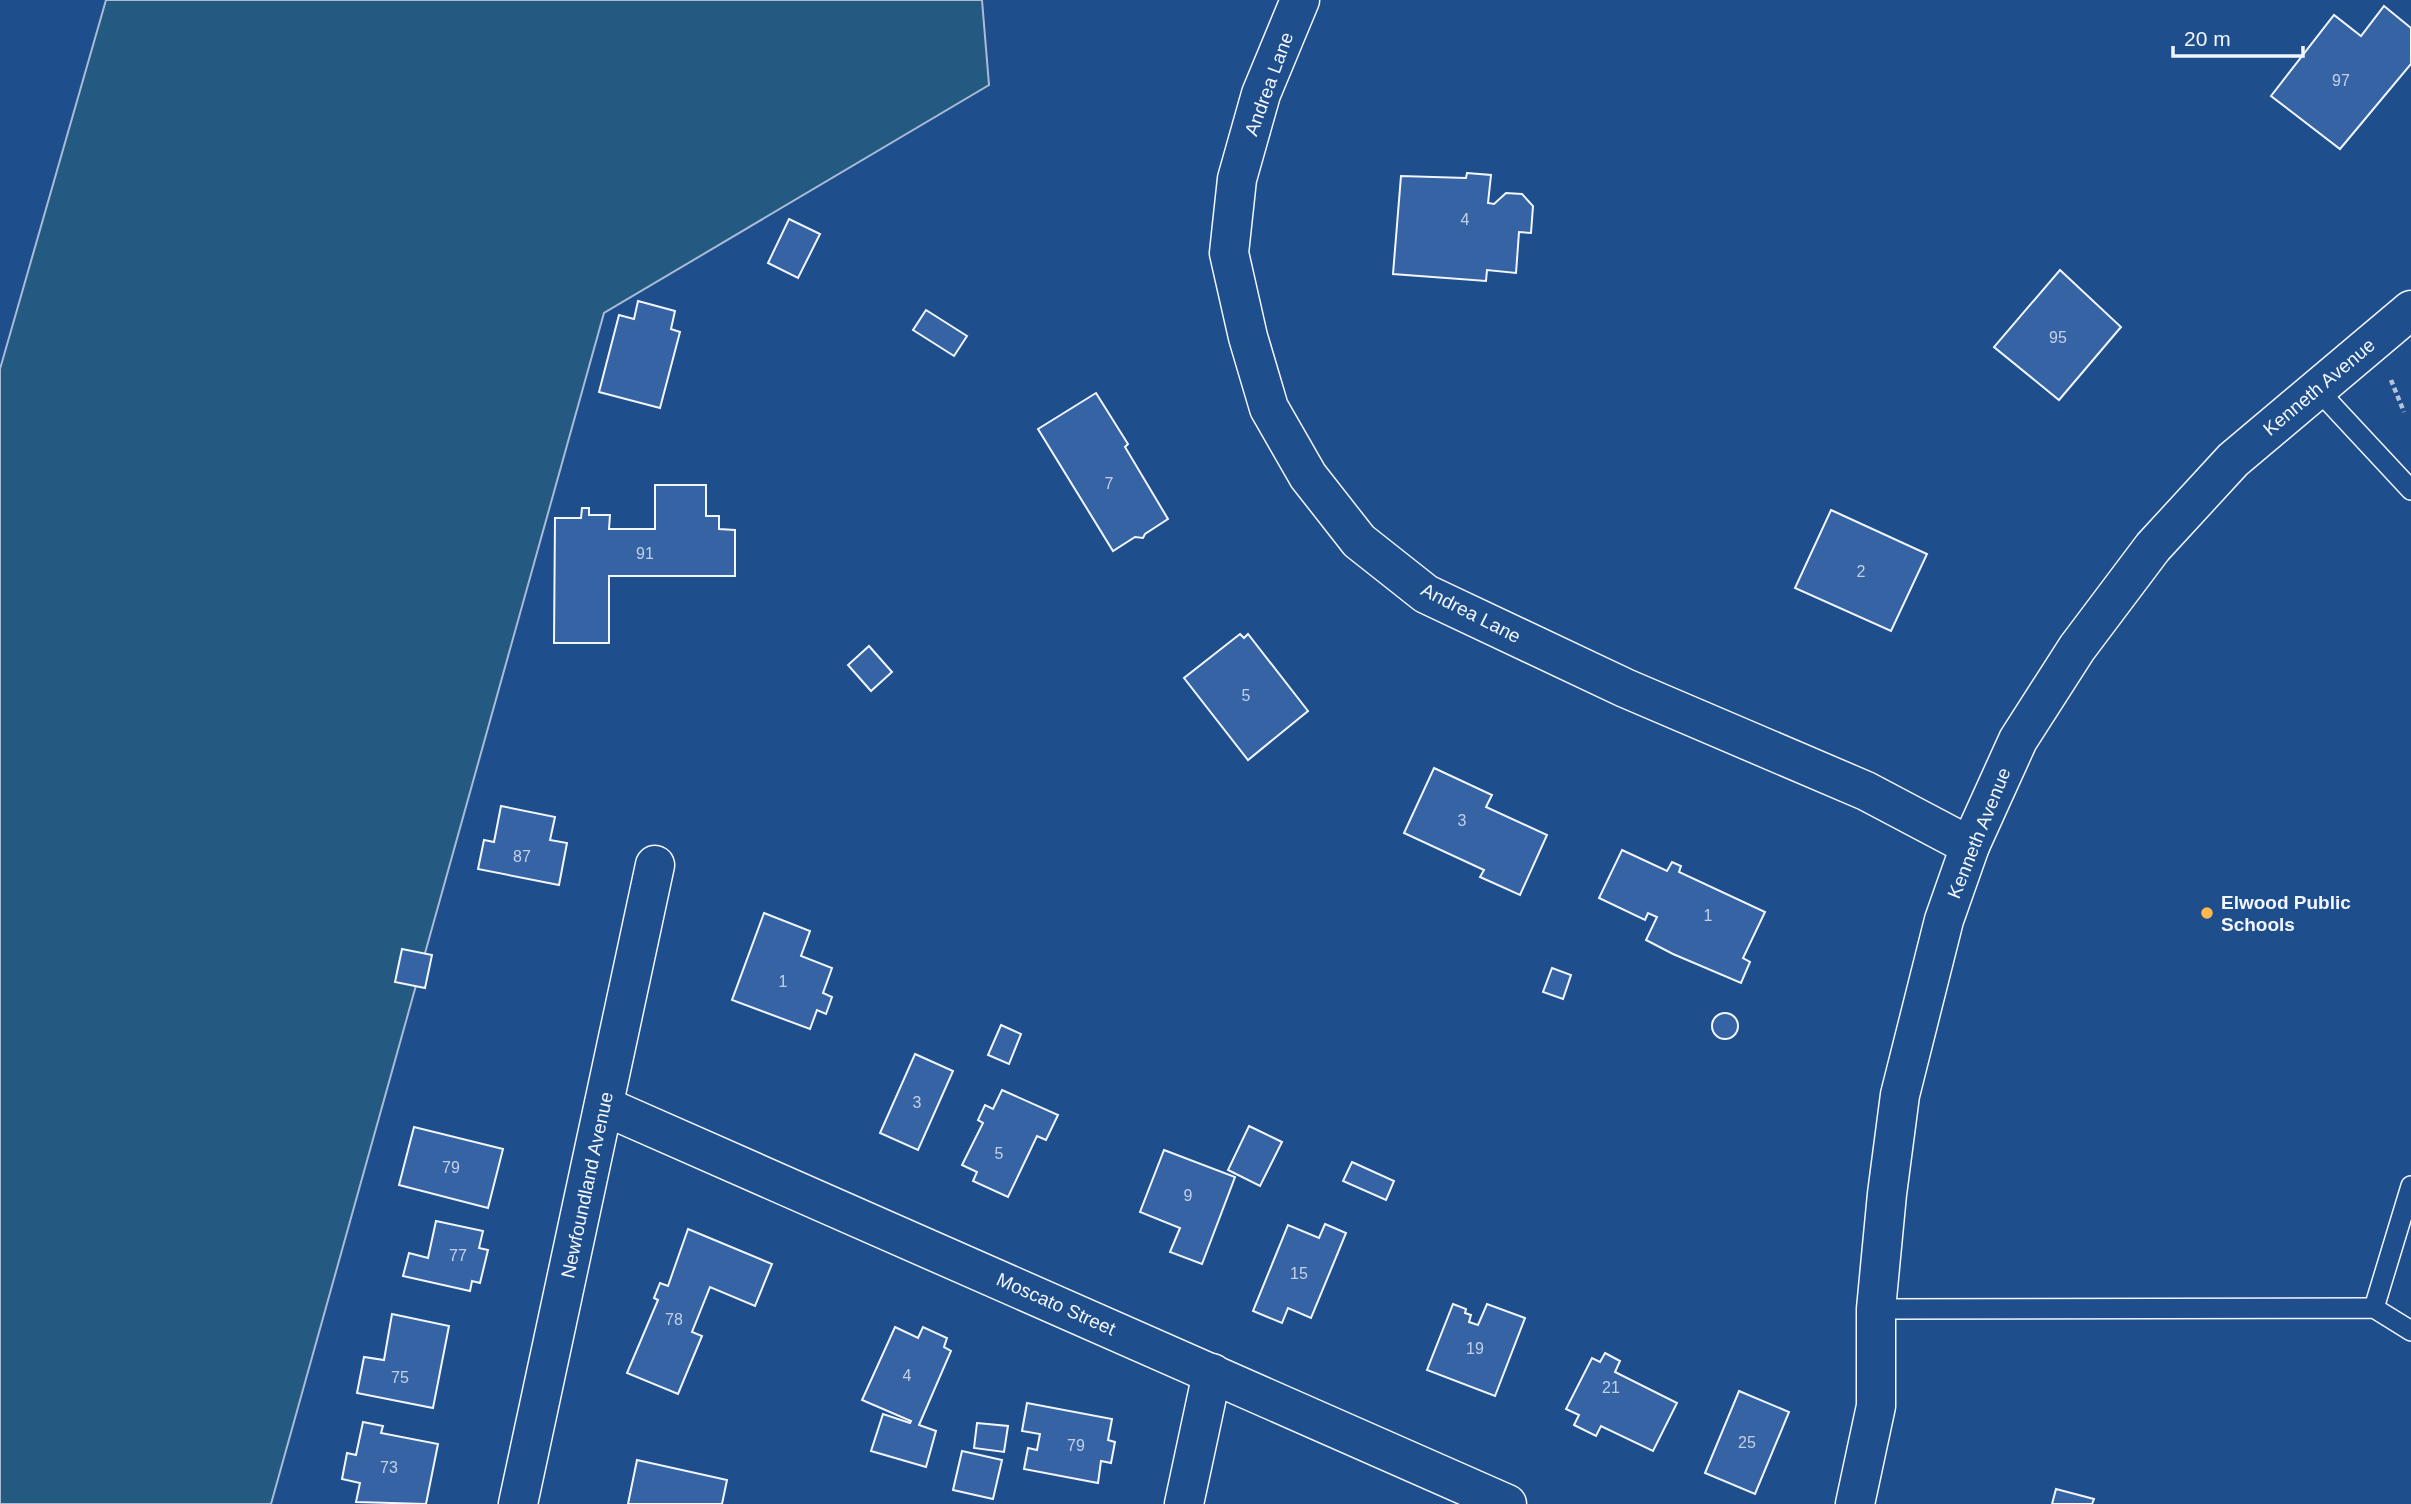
<svg xmlns="http://www.w3.org/2000/svg" width="2411" height="1504" font-family="Arial,sans-serif">
<style>
.green{fill:#245a82;stroke:#a8bbd7;stroke-width:2}
.building{fill:#3563a3;stroke:#f2f6ff;stroke-width:2}
.lines{fill:none;stroke-linecap:round;stroke-linejoin:round}
.lane-casing{stroke:#f2f6ff;stroke-width:22}
.street-casing{stroke:#f2f6ff;stroke-width:41}
.secondary-casing{stroke:#f2f6ff;stroke-width:41}
.path{stroke:#b3c4dc;stroke-width:4.5;stroke-dasharray:5 3.5;stroke-linecap:butt}
.lane{stroke:#1f4e8c;stroke-width:19}
.street{stroke:#1f4e8c;stroke-width:38}
.secondary{stroke:#1f4e8c;stroke-width:38}
.poi-dot{fill:#ffb74d;stroke:#1f4e8c;stroke-width:2.5}
.labels{text-anchor:middle;dominant-baseline:central;stroke-width:5;stroke-linejoin:round;paint-order:stroke}
.number-label{font-size:16px;fill:#c3d1e8}
.street-label{font-size:19px;fill:#f2f6ff;stroke:#1f4e8c}
.poi-label{font-size:19px;font-weight:bold;fill:#f2f6ff;stroke:#1f4e8c;text-anchor:start}
</style>
<rect width="100%" height="100%" fill="#1f4e8c"/>
<!-- green -->
<polygon class="green" points="106,0 982,0 989,85 604,313 271,1504 0,1504 0,369"/>
<!-- building -->
<g class="building">
<polygon points="2384,6 2411,28 2411,64 2340,149 2271,96 2334,15 2361,36"/>
<polygon points="1467,173 1491,175 1488,203 1494,204 1506,193 1522,194 1533,206 1531,233 1519,232 1516,273 1487,270 1486,281 1393,274 1401,176 1466,178"/>
<polygon points="789,219 820,234 798,278 768,263"/>
<polygon points="2060,270 2121,327 2059,400 1994,347"/>
<polygon points="638,301 675,311 671,329 680,332 660,408 599,392 619,315 634,319"/>
<polygon points="926,310 967,336 954,356 913,330"/>
<polygon points="1096,393 1128,444 1125,447 1168,519 1145,534 1143,538 1135,537 1113,551 1038,429"/>
<polygon points="655,485 706,485 706,516 719,516 719,529 735,530 735,576 609,576 609,643 554,643 555,518 581,518 582,508 589,508 589,515 610,515 609,529 655,529"/>
<polygon points="1831,510 1927,554 1891,631 1795,588"/>
<polygon points="1240,634 1244,638 1248,634 1308,711 1248,760 1184,678"/>
<polygon points="869,646 892,672 871,691 848,665"/>
<polygon points="1434,768 1492,795 1486,807 1547,835 1520,895 1480,877 1484,870 1404,833"/>
<polygon points="501,806 555,817 550,840 567,843 559,885 478,869 484,840 494,842"/>
<polygon points="1622,850 1667,871 1672,862 1681,866 1679,872 1765,912 1743,958 1750,962 1741,983 1673,954 1646,940 1657,917 1648,913 1645,920 1599,898"/>
<polygon points="764,913 810,931 801,956 832,968 823,993 832,997 826,1014 817,1010 810,1029 732,1000"/>
<polygon points="402,949 432,955 425,988 395,982"/>
<polygon points="1552,968 1571,975 1563,999 1543,992"/>
<circle cx="1725" cy="1026" r="13"/>
<polygon points="1001,1025 1021,1034 1009,1064 988,1055"/>
<polygon points="915,1054 953,1071 918,1150 880,1133"/>
<polygon points="1002,1090 1058,1115 1046,1140 1037,1136 1008,1197 973,1181 977,1172 962,1165 983,1123 978,1120 985,1105 993,1109"/>
<polygon points="1249,1126 1282,1142 1260,1186 1228,1170"/>
<polygon points="414,1127 503,1149 488,1208 399,1185"/>
<polygon points="1164,1150 1235,1177 1202,1264 1170,1252 1180,1228 1140,1212"/>
<polygon points="1352,1162 1394,1181 1386,1200 1343,1181"/>
<polygon points="436,1221 483,1231 479,1248 488,1250 480,1283 472,1281 470,1291 403,1276 409,1253 428,1258"/>
<polygon points="1325,1224 1346,1233 1311,1318 1288,1308 1282,1323 1253,1311 1288,1225 1319,1238"/>
<polygon points="688,1229 772,1264 755,1306 710,1287 692,1332 702,1336 678,1394 627,1373 658,1300 654,1298 660,1283 668,1286"/>
<polygon points="1453,1304 1466,1309 1465,1313 1471,1315 1469,1322 1478,1325 1487,1304 1525,1318 1495,1396 1427,1370"/>
<polygon points="392,1314 449,1326 433,1408 357,1393 364,1357 384,1360"/>
<polygon points="895,1327 918,1338 923,1327 947,1338 944,1347 951,1351 919,1425 936,1431 926,1467 871,1451 883,1414 910,1423 911,1421 862,1400"/>
<polygon points="1605,1353 1620,1361 1615,1372 1677,1403 1653,1451 1601,1426 1596,1436 1574,1425 1579,1415 1566,1409 1592,1358 1600,1362"/>
<polygon points="1739,1391 1789,1412 1755,1494 1705,1473"/>
<polygon points="1027,1403 1112,1419 1108,1440 1115,1442 1111,1463 1101,1461 1098,1483 1024,1469 1028,1448 1037,1450 1040,1434 1022,1431"/>
<polygon points="363,1422 383,1426 381,1433 438,1444 426,1504 356,1502 360,1483 342,1479 347,1453 356,1455"/>
<polygon points="977,1423 1008,1426 1004,1452 974,1448"/>
<polygon points="962,1451 1002,1460 993,1499 953,1490"/>
<polygon points="637,1460 727,1480 722,1504 628,1504"/>
<polygon points="2056,1489 2094,1499 2092,1504 2052,1504"/>
</g>
<g class="lines">
<!-- lane casing -->
<g class="lane-casing">
<g id="lane">
<polyline points="2317,389 2411,490"/>
<polyline points="2374,1308 2411,1186"/>
<polyline points="1876,1309 2374,1308 2411,1331"/>
</g>
</g>
<!-- street casing -->
<g class="street-casing">
<g id="street">
<polyline points="1300,0 1261,94 1237,179 1229,253 1248,337 1269,408 1308,476 1359,541 1426,594 1625,688 1866,791 1970,846"/>
<polyline points="604,1106 1507,1504"/>
<polyline points="518,1504 655,865"/>
<polyline points="1184,1504 1212,1373"/>
</g>
</g>
<!-- secondary casing -->
<g class="secondary-casing">
<polyline id="secondary" points="1855,1504 1876,1406 1876,1309 1887,1194 1900,1095 1944,920 1970,846 2018,740 2077,648 2153,547 2233,460 2411,310"/>
</g>
<!-- path -->
<polyline class="path" points="2391,380 2404,412"/>
<!-- lane -->
<use href="#lane" class="lane"/>
<!-- street -->
<use href="#street" class="street"/>
<!-- secondary -->
<use href="#secondary" class="secondary"/>
</g>
<!-- markers -->
<circle class="poi-dot" cx="2207" cy="913" r="7"/>
<g class="labels">
<!-- number labels -->
<g class="number-label">
<text x="2341" y="80">97</text>
<text x="1465" y="219">4</text>
<text x="2058" y="337">95</text>
<text x="1109" y="483">7</text>
<text x="645" y="553">91</text>
<text x="1861" y="571">2</text>
<text x="1246" y="695">5</text>
<text x="1462" y="820">3</text>
<text x="522" y="856">87</text>
<text x="1708" y="915">1</text>
<text x="783" y="981">1</text>
<text x="917" y="1102">3</text>
<text x="999" y="1153">5</text>
<text x="451" y="1167">79</text>
<text x="1188" y="1195">9</text>
<text x="458" y="1255">77</text>
<text x="1299" y="1273">15</text>
<text x="674" y="1319">78</text>
<text x="1475" y="1348">19</text>
<text x="907" y="1375">4</text>
<text x="400" y="1377">75</text>
<text x="1611" y="1387">21</text>
<text x="1747" y="1442">25</text>
<text x="1076" y="1445">79</text>
<text x="389" y="1467">73</text>
</g>
<!-- street labels -->
<g class="street-label">
<text transform="translate(1269 84) rotate(-70)">Andrea Lane</text>
<text transform="translate(2319 387) rotate(-40)">Kenneth Avenue</text>
<text transform="translate(1471 613) rotate(27)">Andrea Lane</text>
<text transform="translate(1979 833) rotate(-68)">Kenneth Avenue</text>
<text transform="translate(587 1185) rotate(-78)">Newfoundland Avenue</text>
<text transform="translate(1056 1304) rotate(24)">Moscato Street</text>
</g>
<!-- poi labels -->
<g class="poi-label">
<text x="2221" y="902">Elwood Public<tspan x="2221" dy="22">Schools</tspan></text>
</g>
</g>
<!-- scale -->
<path d="M2173 46v10h130v-10" fill="none" stroke="#f2f6ff" stroke-width="3.5"/>
<text x="2184" y="46" font-size="21" fill="#f2f6ff" stroke="#1f4e8c" stroke-width="5" paint-order="stroke">20 m</text>
</svg>
